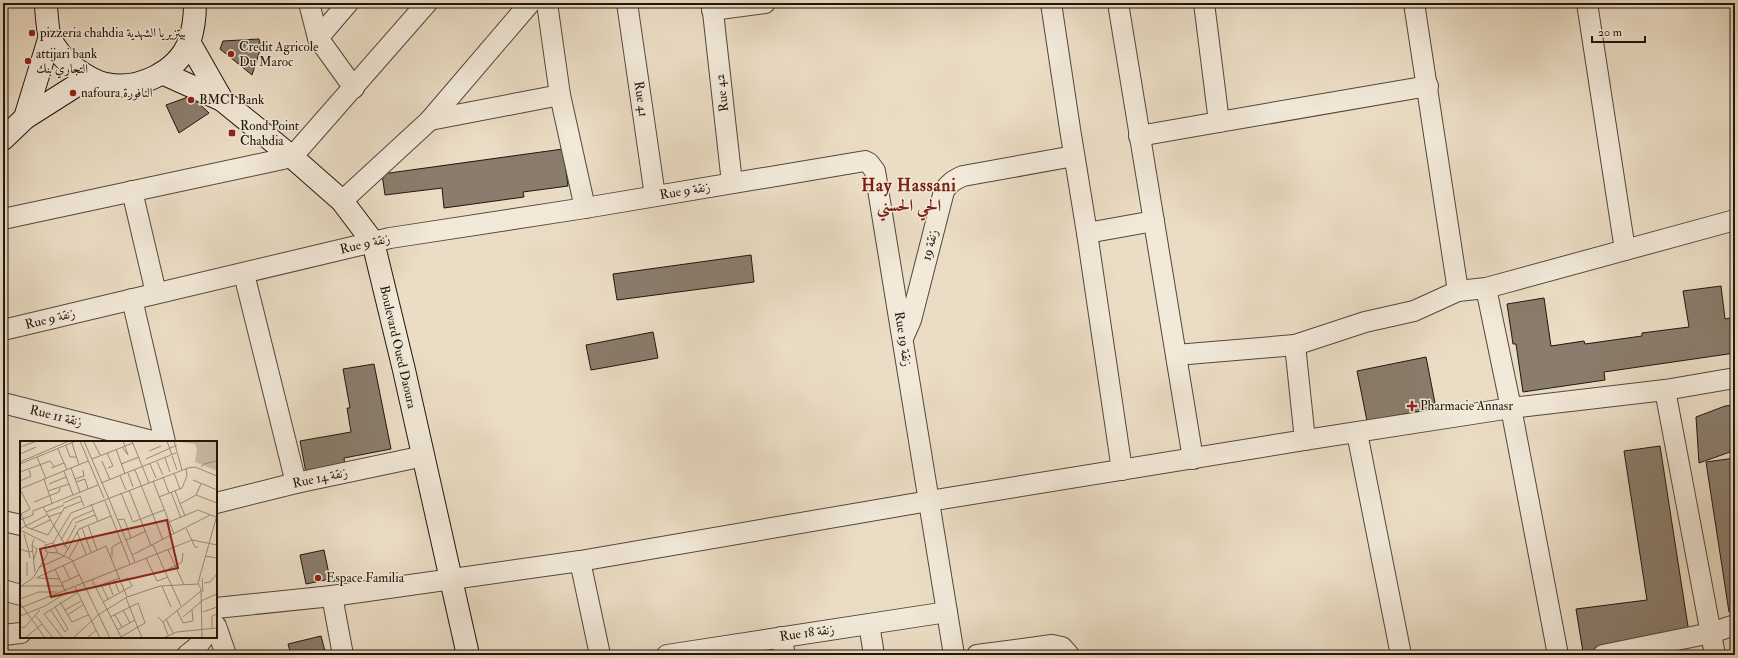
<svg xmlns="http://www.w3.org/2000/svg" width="1738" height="658" font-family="'IM FELL Double Pica',Amiri,serif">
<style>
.building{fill:#8a7d6d;stroke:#21150d}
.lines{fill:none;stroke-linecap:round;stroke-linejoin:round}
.street-casing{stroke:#54473b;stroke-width:22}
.secondary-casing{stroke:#21150d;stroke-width:24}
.street{stroke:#f2e9d9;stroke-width:20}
.secondary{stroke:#f2e9d9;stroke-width:22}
.poi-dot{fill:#8f2418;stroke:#f2e9d9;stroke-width:1.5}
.labels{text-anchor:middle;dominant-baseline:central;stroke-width:3;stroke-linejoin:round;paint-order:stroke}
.poi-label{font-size:13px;fill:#21150d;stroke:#f2e9d9;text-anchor:start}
.street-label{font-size:13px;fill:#21150d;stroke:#f2e9d9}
.district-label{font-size:17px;font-weight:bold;letter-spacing:1px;fill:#7a1f14;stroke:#f2e9d9}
.inset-road{fill:none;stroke:#9a8d7b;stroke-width:1}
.view{fill:#8f2418;fill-opacity:0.15;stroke:#8f2418;stroke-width:2}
.inset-edge{fill:none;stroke:#21150d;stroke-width:2}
</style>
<rect width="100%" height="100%" fill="#ebddc5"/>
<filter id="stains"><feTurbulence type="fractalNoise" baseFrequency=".005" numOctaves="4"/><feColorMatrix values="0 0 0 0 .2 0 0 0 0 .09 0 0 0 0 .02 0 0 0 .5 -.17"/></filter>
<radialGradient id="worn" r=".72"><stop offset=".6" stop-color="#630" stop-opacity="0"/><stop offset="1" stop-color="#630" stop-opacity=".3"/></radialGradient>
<!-- building -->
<g class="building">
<polygon points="259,39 261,47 252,75 220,49 223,41"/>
<polygon points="191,96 209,113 179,133 166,105"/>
<polygon points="563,149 568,186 523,192 524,197 444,208 442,188 385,195 382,174"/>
<polygon points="751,255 754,282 617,300 613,274"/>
<polygon points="1721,286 1725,319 1735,317 1735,353 1604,372 1605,380 1523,392 1516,344 1513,344 1507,304 1544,298 1551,346 1584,341 1585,344 1642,336 1642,333 1689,327 1683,291"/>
<polygon points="653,332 658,358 591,370 586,345"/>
<polygon points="1426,357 1436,408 1367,421 1357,371"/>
<polygon points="374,364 391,449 344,458 345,466 306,473 300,441 351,432 347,408 350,408 343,369"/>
<polygon points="1735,405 1735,448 1730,449 1730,452 1699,463 1696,417 1725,406"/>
<polygon points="1660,446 1689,633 1631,639 1632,645 1583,652 1576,609 1647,600 1624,451"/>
<polygon points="1735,458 1735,611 1729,612 1706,462"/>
<polygon points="324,550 330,579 306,584 300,555"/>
<polygon points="321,636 326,655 291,655 288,644"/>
</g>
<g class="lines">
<!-- street casing -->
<g class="street-casing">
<g id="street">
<polyline points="309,3 318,38 354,88"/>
<polyline points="547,3 560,95 585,208"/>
<polyline points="627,3 655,196"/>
<polyline points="712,3 732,183"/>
<polyline points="1051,3 1070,129 1087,233 1122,470"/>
<polyline points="1118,3 1193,459"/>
<polyline points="1414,3 1458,291"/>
<polyline points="1587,3 1625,250"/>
<polyline points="712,10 765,3"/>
<polyline points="318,38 348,3"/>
<polyline points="430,120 560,95"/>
<polyline points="1219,122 1428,86"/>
<polyline points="1139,136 1219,122 1204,3"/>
<polyline points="132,191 156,293"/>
<polyline points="342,201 430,120 530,3"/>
<polyline points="3,219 292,157 427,3"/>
<polyline points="1087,233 1154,221"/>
<polyline points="244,274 296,483"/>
<polyline points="1486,288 1511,408 1558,655"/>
<polyline points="132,299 165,442"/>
<polyline points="3,330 390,238 585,208 865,161 869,163 875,171 954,655"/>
<path d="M903 338 911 320 944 191C949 183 954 180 963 176L1074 156"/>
<polyline points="1295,345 1305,440"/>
<polyline points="1176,355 1295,345 1365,322 1414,311 1458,291 1486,288 1735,220"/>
<polyline points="1665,390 1715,655"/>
<polyline points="3,403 156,442"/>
<polyline points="1357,433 1401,655"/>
<polyline points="216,503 296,483 424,456"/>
<polyline points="3,521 21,525"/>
<polyline points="580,561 600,655"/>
<polyline points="3,590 21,595"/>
<polyline points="332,596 343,655"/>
<polyline points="216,608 332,596 580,561 929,501 1305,440 1511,408 1665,390 1735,378"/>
<polyline points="869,624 874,655"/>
<polyline points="216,626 226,655"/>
<polyline points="3,635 21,633"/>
<polyline points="781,637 785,655"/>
<polyline points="187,655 197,647 204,637"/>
<polyline points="667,655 947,612"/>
<polyline points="977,655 1052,645 1062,647 1069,655"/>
<polyline points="1603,655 1711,633 1735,625"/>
</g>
</g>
<!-- secondary casing -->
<g class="secondary-casing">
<g id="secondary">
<path d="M47 3 46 6C47 16 47 28 50 37 55 50 66 61 76 69 86 76 95 82 106 84 138 91 177 72 189 42 194 29 195 17 195 3"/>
<polyline points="189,42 222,100"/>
<polyline points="162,73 222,100 292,157 342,201 373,242 404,370 468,655"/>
<polyline points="25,118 50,36"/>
<polyline points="3,139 25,118 88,78"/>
</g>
</g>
<!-- street -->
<use href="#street" class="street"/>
<!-- secondary -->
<use href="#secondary" class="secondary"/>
</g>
<!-- markers -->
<g class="poi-dot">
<circle cx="32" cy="33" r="4"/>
<circle cx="231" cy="54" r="4"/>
<circle cx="28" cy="61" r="4"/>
<circle cx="73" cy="93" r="4"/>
<circle cx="191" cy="100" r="4"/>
<rect x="228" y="129" width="8" height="8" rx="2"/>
<path d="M1410 400h4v4h4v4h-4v4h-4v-4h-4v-4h4z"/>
<circle cx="318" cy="578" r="4"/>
</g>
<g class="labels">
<!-- poi labels -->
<g class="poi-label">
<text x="40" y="33">pizzeria chahdia بيتزيريا الشهدية</text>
<text x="239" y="47">Credit Agricole<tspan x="239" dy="15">Du Maroc</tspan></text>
<text x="36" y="54">attijari bank<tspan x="36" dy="15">التجاري بنك</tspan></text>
<text x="81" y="93">nafoura النافورة</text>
<text x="199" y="100">BMCI Bank</text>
<text x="240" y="126">Rond Point<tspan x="240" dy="15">Chahdia</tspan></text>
<text x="1420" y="406">Pharmacie Annasr</text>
<text x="326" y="578">Espace Familia</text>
</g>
<!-- street labels -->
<g class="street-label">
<text transform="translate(722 93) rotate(-97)">Rue 42</text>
<text transform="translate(641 99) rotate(82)">Rue 41</text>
<text transform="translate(685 191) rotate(-10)">Rue 9 زنقة</text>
<text transform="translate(365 244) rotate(-13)">Rue 9 زنقة</text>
<text transform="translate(930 245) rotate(-76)">19 زنقة</text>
<text transform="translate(50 319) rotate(-14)">Rue 9 زنقة</text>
<text transform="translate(903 339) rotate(81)">Rue 19 زنقة</text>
<text transform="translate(398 347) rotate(77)">Boulevard Oued Daoura</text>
<text transform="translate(56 416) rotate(14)">Rue 11 زنقة</text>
<text transform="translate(320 478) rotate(-12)">Rue 14 زنقة</text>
<text transform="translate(807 633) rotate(-8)">Rue 18 زنقة</text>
</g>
<!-- district labels -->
<g class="district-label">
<text x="909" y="185">Hay Hassani<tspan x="909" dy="20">الحي الحسني</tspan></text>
</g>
</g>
<!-- overview -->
<g transform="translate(20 441)">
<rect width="197" height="197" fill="#ebddc5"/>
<path d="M197 0V30L175 21 177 9 175 3 160 1Z" fill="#c9bba6"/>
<path class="inset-road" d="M60 0 84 57M64 0 89 58M73 0 80 14M112 0 129 42M147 0 152 14M154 0 162 29M52 2 59 24M46 5 50 16H56M0 6 17 0M102 6 108 14 103 0M38 8 47 29M96 8 105 33M129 10 141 5M87 12 93 25 88 27M0 13 16 6M152 15 157 29M17 16 26 38M145 17 150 31M72 18 113 2M126 18 157 4M82 20 90 39M0 21 49 0M137 21 143 34M0 23 56 0M101 23 119 16M130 23 136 37M181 26 184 23 197 20M31 27 44 22M51 27 60 51M115 29 143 99M44 30 53 54M0 31 30 20 35 26M108 32 113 46M154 32 160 48M100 35 106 49M143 36 149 52M24 38 32 62M55 38 64 35 63 29M173 39 197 49M0 40 11 35 9 29M133 40 154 93M56 41 65 38 68 48M81 42 156 12M29 43 46 36M0 48 68 20M0 48 10 68 1 73M109 49 131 105M28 50 49 43M155 50 165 75M151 51 161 77M101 52 113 81 144 69M176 54 181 43M139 56 162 47 167 35 166 27M89 58 115 121M85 60 110 123M14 61 39 51 40 47M43 62 60 55 64 65M71 63 78 81M160 63 176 54 197 62M23 66 48 109M45 67 62 60M0 70 6 86 28 94 45 66M26 71 44 64M13 74V70L78 44M28 76 42 71M0 79 13 74M97 79 104 78 106 83 111 97 106 99M149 81 178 69 196 76M55 82 75 74M68 84 77 109M62 87 71 111M166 87 175 106H178M0 88 27 74M11 88 30 79M0 89 26 102M57 91 66 113M4 93 9 111 13 110M111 97 126 90M14 98 12 104 15 131M41 99 53 78 74 69M33 102 51 72 168 27 175 26 197 35M12 104 17 108 14 118M133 104 161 165M44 106 56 84M0 108 9 111 10 117M148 109 164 144M38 112 33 102 25 104 26 111 38 112 52 119 90 197M112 114 190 74M185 115 197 117M92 116V106L101 101M49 117 60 98M126 117 137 140 148 136M7 121V135M43 124 50 138M18 127 44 115 59 88 91 75M145 130 162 121 163 112M16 137 86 105 107 156M18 137 40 138M182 137 183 151M72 139 101 196M94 139 99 151M88 141 93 154M42 142 59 134M184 142 190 141 197 133M81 144 88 158M1 145H44M142 145 151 166M0 146 13 137 28 112M55 146 80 197M75 146 100 137M106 157 122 197M0 158 19 151H37M40 161 52 181 68 174M83 161 112 145 108 137 101 140M0 162 25 197M0 167 172 99 197 104M31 169 45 191 48 188 35 166M45 169 61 160M103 169 110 182M157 169 163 182 173 180 172 169M183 171 197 166M15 174 33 197M47 174 63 164M95 174 102 186M0 175 25 165 46 152 35 128M90 176 118 162 125 182 99 197M138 176 143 181 181 150M163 176 183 159 197 153M146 178 153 192M143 181 148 194M0 185 4 187 20 169M192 187V175L197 173M97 189 115 179M5 197 22 183M43 197 24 173 57 152M53 197 78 174 107 156 140 145 178 143M67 197 76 189M143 197 157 191 197 187M182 197 181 148 178 142 197 74"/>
<path class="view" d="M147 79 158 127 31 156 20 108Z"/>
<rect width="197" height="197" class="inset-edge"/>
</g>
<!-- margin -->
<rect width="1738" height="658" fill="none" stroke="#ebddc5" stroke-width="16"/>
<rect x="4" y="4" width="1730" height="650" fill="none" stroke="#21150d" stroke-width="2"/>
<rect x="8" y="8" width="1722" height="642" fill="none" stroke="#21150d"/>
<!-- scale -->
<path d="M1592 36v6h53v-6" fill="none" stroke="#21150d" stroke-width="2"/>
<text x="1598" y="36" font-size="12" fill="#21150d" stroke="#f2e9d9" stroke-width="3" paint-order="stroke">20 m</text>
<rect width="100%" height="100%" filter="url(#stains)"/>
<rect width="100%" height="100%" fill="url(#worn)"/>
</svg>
